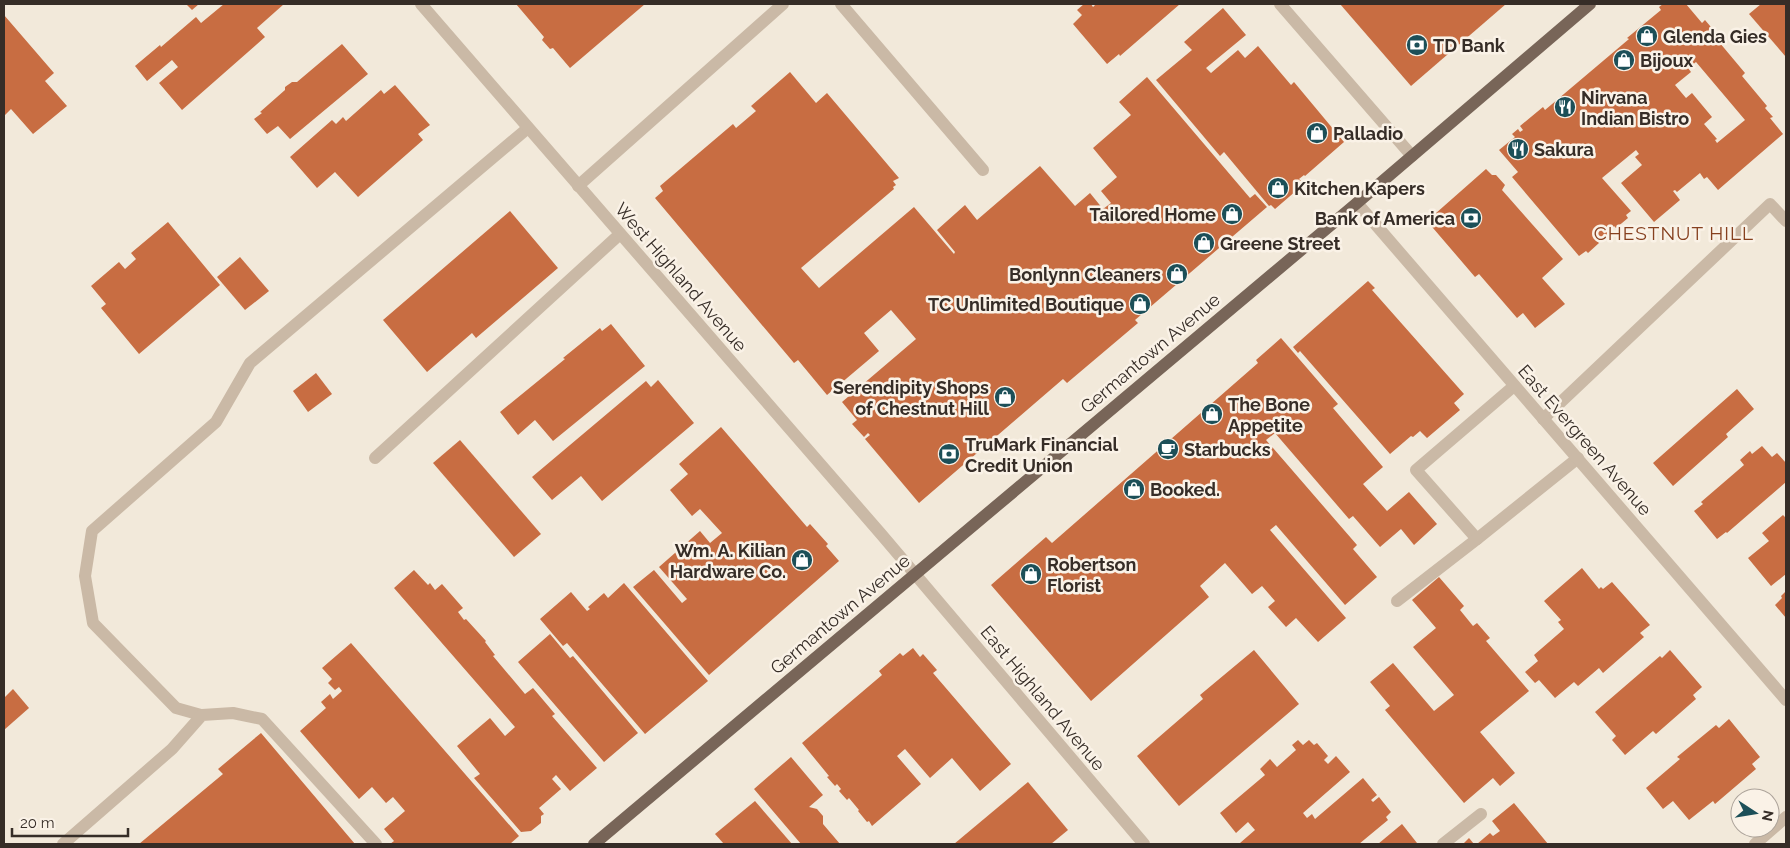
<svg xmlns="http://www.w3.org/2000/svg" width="1790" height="848" font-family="Raleway,sans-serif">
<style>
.building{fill:#c86d42;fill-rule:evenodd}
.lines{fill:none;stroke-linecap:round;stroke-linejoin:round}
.service{stroke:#cab9a6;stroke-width:12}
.minor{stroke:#cab9a6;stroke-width:12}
.primary{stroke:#786558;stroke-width:12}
.labels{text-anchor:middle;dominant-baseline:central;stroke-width:5;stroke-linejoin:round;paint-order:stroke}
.poi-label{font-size:18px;font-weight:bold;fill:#362d27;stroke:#faf2e7;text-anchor:start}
.street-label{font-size:18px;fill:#362d27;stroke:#faf2e7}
.neighbourhood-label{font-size:19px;letter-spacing:1px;fill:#86401f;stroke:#faf2e7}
</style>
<rect width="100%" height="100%" fill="#f2e9da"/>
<!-- building -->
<g class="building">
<polygon points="186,4 199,4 192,10"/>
<polygon points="224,4 284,4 257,28 265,37 182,110 159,83 178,67 172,60 147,81 135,66 160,45 161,47 196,17 201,23"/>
<polygon points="516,4 645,4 570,68 553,48 550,49 542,40 544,37"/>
<polygon points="1084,4 1091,4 1093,7 1096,4 1180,4 1120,56 1119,54 1107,64 1073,24 1082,15 1077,10"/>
<polygon points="1340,4 1506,4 1411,86"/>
<path d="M1663 4H1686L1702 23 1705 20 1716 33 1714 36 1745 73 1742 76 1767 106 1765 108 1773 117 1770 118 1783 134 1718 190 1707 177 1704 179 1700 173 1677 192 1675 190 1673 191 1680 200 1654 222 1621 183 1642 165 1635 157 1639 154 1636 150 1602 178 1631 211 1626 215 1628 218 1616 228 1614 226 1612 228 1613 231 1602 240 1600 239 1597 241 1599 243 1588 253 1586 251 1579 256 1512 177 1518 172 1499 150 1515 137 1512 134 1518 129 1520 132 1523 130 1520 126 1543 107 1545 110 1629 39 1627 38 1661 10 1659 7ZM1696 62 1745 120 1717 143 1715 140 1717 139 1704 124 1712 117 1692 93 1686 98 1675 85 1691 72 1688 68Z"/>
<polygon points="1761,4 1786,4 1786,57 1749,14"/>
<polygon points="1223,8 1246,35 1206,68 1211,73 1238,50 1245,58 1258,46 1291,85 1294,82 1344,142 1305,176 1304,175 1299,179 1304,184 1275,209 1271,205 1269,206 1224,152 1220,156 1156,80 1192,50 1184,42"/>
<polygon points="4,15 54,73 45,81 67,106 33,134 11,109 4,116"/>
<polygon points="342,44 368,74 290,139 278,126 267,134 254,119 262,113 260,112 285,90 285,87 292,82 297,82"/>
<polygon points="790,72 816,103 827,93 899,178 893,181 896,185 893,187 894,189 801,268 819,288 914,207 954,254 955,252 937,230 965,205 977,220 1040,166 1075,206 1090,193 1103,209 1111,203 1101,191 1117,177 1093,148 1131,115 1119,102 1147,77 1250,198 1255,194 1267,207 1135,320 1138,323 1067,383 1063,379 919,503 865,439 870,435 868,433 864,437 852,424 857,420 842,402 916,339 891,310 864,333 879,351 827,395 798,360 794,363 655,198 663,191 660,186 733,124 736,128 756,111 751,106"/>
<polygon points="395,85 430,125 418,134 423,140 358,197 335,172 317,188 290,157 332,120 336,124 343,117 346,121 381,90 384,94"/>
<polygon points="1486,169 1492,175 1496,175 1505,185 1502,190 1563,259 1542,278 1565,304 1535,328 1523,313 1517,318 1479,274 1475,277 1427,221"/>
<polygon points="510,211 558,268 476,338 472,333 427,372 383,320"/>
<polygon points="168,222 220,285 139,354 101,308 106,304 91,286 119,262 125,269 136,259 131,253"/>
<polygon points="240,257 269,291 245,310 217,277"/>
<polygon points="1368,281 1375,288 1372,290 1464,394 1454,403 1460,410 1427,438 1420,431 1413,437 1411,436 1390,454 1300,351 1298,353 1293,347"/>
<polygon points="611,324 645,366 553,441 535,420 518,435 500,412 565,359 563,358 600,328 602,331"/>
<polygon points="1281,338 1338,404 1333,408 1383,467 1363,484 1387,511 1409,492 1437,524 1414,545 1401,529 1380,547 1353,516 1349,519 1275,433 1266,440 1357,545 1353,549 1377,577 1345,605 1276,525 1270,530 1346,618 1318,642 1296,618 1286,627 1268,607 1275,601 1262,586 1252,594 1225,563 1200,586 1209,597 1091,701 991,585 1046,537 1052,543 1258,363 1256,360"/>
<polygon points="316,373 332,394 308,412 293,391"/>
<polygon points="658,380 694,423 602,501 581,476 552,500 532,477 646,381 651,387"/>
<polygon points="1737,389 1754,409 1726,434 1728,437 1673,486 1653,463"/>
<polygon points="721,427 807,527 810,524 828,544 826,546 839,561 709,675 633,587 654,570 682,603 687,599 659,567 700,531 710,543 722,533 700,509 692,516 670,490 688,474 679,464"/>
<polygon points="460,440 541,534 514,557 433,463"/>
<polygon points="1762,446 1772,457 1777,453 1786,463 1786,482 1727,533 1726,532 1717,539 1694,511 1703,504 1701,502 1744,465 1740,460 1750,451 1752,454"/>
<polygon points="1783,515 1786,518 1786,574 1771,586 1748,558 1769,541 1762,533"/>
<polygon points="1582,568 1599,589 1601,587 1603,589 1612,582 1650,625 1640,633 1644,637 1603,673 1599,668 1578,686 1574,682 1555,698 1539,680 1535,683 1525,672 1538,661 1534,655 1564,629 1558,622 1561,620 1544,601"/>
<polygon points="414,570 428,585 430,583 435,590 442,584 463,608 458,612 464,620 466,619 486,641 485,642 495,655 493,656 525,694 533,688 555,714 552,716 597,768 570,791 556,775 552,779 561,789 539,808 544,814 541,816 541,823 531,831 521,832 474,778 480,774 457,746 490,718 505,736 515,727 394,588"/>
<polygon points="1439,577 1464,606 1460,610 1473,626 1477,623 1490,638 1486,641 1529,691 1480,732 1515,773 1500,786 1493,778 1464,803 1385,710 1390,706 1370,682 1393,663 1434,711 1454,695 1413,647 1436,628 1412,600"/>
<polygon points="624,583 708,681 645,734 567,643 563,646 540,619 571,592 587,611 590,609 588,607 604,593 608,598"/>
<polygon points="1786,591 1786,618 1775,605 1782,598 1781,596"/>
<polygon points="550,634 570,658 573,656 638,733 604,762 518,662"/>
<polygon points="351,643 519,836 510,844 390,844 394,841 384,829 405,811 393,797 386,803 372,787 359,799 300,731 326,708 321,702 330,694 333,699 342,691 339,687 335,690 328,683 332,679 322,668"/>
<polygon points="913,648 920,657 923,654 937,670 933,673 1011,764 980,791 952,758 930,778 905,749 897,756 921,784 872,826 869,821 867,822 858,811 859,810 849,798 847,800 839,791 841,789 837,784 835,786 827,777 829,776 802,743 882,675 879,671 900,653 903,656"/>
<polygon points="1254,650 1299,704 1179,806 1137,756 1203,699 1200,695"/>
<polygon points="1670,650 1702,687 1693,695 1696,699 1656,734 1653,731 1625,755 1612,740 1616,736 1595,712 1660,656 1662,658"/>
<polygon points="13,689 29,708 4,730 4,698"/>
<polygon points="1729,719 1760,757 1752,764 1756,769 1715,804 1713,801 1689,820 1673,801 1663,809 1646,788 1680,759 1677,757 1716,725 1719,728"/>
<polygon points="261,733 355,844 139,844 223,774 218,769"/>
<polygon points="1298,740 1303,745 1309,740 1314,745 1317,743 1328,756 1324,760 1328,764 1336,756 1350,772 1303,813 1307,818 1312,814 1315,819 1363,778 1377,795 1371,800 1373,802 1379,797 1391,812 1386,817 1388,820 1359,844 1241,844 1240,843 1255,830 1248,822 1236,833 1220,813 1265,775 1260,769 1270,759 1277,767 1296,750 1292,745"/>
<polygon points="791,757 823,795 809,807 817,809 823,816 823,824 840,844 801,844 754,789"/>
<polygon points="1028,782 1068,830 1051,844 954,844"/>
<polygon points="755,801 792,844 724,844 715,834"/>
<polygon points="1514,803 1548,844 1477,844 1490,833 1493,836 1500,831 1492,821"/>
<polygon points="1402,824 1417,843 1415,844 1378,844"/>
<polygon points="1469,838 1474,844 1463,844"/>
</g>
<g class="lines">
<!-- service -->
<g class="service">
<polyline points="841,4 983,170"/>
<polyline points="578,186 783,4"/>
<polyline points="1514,386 1416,470 1477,539 1578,458"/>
<polyline points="1543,419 1770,204 1786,221"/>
<polyline points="375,458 620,234"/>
<polyline points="1397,601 1477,539"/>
<polyline points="201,715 176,708 93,623 85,576 92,531 216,422 250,363 528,128"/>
<polyline points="63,844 172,749 202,715 233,713 262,719 376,844"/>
<polyline points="1443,844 1481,814"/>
</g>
<!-- minor -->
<g class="minor">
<polyline points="421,4 881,534 1144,844"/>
<polyline points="1280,4 1412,156"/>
<polyline points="1357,203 1786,700"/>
<polyline points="1755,844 1786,817"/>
</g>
<!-- primary -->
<polyline class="primary" points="594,844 1357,203 1590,4"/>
</g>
<!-- icons -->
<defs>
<g id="shop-disc" transform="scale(1.125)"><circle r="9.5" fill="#1c4f58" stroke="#faf2e7"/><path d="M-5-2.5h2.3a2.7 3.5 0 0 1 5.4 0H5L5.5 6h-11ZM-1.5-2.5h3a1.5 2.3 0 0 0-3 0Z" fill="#fff"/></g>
<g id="bank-disc" transform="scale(1.125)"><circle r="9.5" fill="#1c4f58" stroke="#faf2e7"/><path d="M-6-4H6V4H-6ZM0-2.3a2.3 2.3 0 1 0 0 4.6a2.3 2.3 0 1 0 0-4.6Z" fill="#fff"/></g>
<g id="restaurant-disc" transform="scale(1.125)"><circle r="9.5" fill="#1c4f58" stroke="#faf2e7"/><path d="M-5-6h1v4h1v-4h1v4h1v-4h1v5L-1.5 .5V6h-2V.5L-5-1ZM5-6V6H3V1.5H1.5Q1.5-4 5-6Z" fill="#fff"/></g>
<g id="cafe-disc" transform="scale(1.125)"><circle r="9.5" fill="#1c4f58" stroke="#faf2e7"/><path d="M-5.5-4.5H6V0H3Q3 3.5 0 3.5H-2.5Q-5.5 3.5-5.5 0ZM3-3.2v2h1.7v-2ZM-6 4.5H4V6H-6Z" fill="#fff"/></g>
</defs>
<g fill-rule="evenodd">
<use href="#shop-disc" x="1647" y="36"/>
<use href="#bank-disc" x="1417" y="45"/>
<use href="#shop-disc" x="1624" y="60"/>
<use href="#restaurant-disc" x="1565" y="107"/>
<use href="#shop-disc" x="1317" y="133"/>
<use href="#restaurant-disc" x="1518" y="149"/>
<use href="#shop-disc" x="1278" y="188"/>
<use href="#shop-disc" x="1232" y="214"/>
<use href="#bank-disc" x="1471" y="218"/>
<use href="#shop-disc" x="1204" y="243"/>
<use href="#shop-disc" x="1177" y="274"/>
<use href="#shop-disc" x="1140" y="304"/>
<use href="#shop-disc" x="1005" y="397"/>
<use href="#shop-disc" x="1212" y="414"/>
<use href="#cafe-disc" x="1168" y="449"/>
<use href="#bank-disc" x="949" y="454"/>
<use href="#shop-disc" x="1134" y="489"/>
<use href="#shop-disc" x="802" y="560"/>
<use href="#shop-disc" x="1031" y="574"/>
</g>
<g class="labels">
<!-- poi labels -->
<g class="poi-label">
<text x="1663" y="36">Glenda Gies</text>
<text x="1433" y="45">TD Bank</text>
<text x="1640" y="60">Bijoux</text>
<text x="1581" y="97">Nirvana<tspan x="1581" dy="21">Indian Bistro</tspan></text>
<text x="1333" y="133">Palladio</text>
<text x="1534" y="149">Sakura</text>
<text x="1294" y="188">Kitchen Kapers</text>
<text x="1216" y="214" text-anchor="end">Tailored Home</text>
<text x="1455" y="218" text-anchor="end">Bank of America</text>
<text x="1220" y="243">Greene Street</text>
<text x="1161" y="274" text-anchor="end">Bonlynn Cleaners</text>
<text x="1124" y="304" text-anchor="end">TC Unlimited Boutique</text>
<text x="989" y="387" text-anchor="end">Serendipity Shops<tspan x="989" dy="21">of Chestnut Hill</tspan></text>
<text x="1228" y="404">The Bone<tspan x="1228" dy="21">Appetite</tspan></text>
<text x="965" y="444">TruMark Financial<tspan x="965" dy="21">Credit Union</tspan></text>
<text x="1184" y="449">Starbucks</text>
<text x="1150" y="489">Booked.</text>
<text x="786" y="550" text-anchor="end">Wm. A. Kilian<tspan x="786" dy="21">Hardware Co.</tspan></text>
<text x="1047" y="564">Robertson<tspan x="1047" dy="21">Florist</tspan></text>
</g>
<!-- street labels -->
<g class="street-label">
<text transform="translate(681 277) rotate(49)">West Highland Avenue</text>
<text transform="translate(1150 353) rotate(-40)">Germantown Avenue</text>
<text transform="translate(1585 440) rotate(49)">East Evergreen Avenue</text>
<text transform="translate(840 614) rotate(-40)">Germantown Avenue</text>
<text transform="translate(1043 698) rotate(50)">East Highland Avenue</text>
</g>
<!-- neighbourhood labels -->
<g class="neighbourhood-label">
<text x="1674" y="233">CHESTNUT HILL</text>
</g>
</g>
<!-- border -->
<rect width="1790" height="848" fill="none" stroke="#362d27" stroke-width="10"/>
<!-- north arrow -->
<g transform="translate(1755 813) rotate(102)"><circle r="24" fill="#faf2e7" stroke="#aca39a"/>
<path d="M0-4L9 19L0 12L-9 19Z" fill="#1c4f58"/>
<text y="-8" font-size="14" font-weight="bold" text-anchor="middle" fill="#362d27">N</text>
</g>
<!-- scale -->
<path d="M12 828v8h116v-8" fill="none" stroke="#362d27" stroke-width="2.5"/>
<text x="20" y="828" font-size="15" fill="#362d27" stroke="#faf2e7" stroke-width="4" paint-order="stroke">20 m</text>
</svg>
